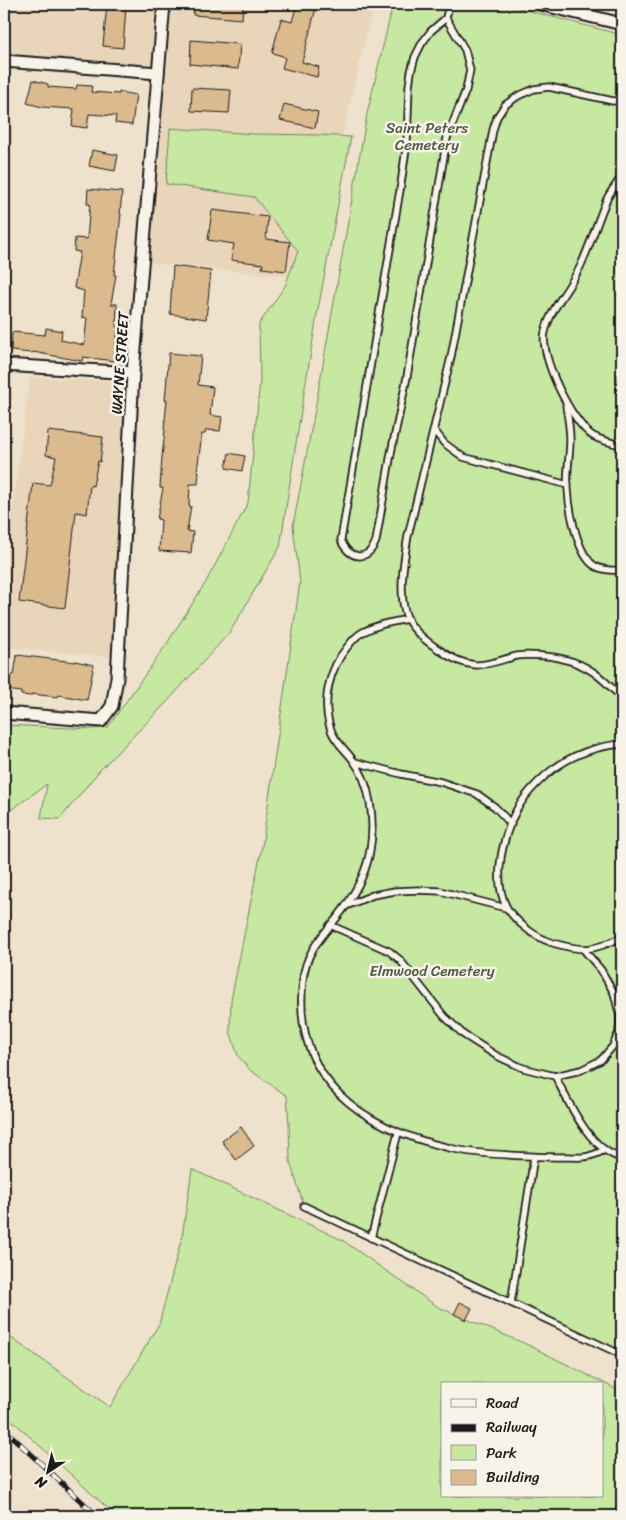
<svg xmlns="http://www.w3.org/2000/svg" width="626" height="1520" font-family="Sriracha,sans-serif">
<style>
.built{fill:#e9d6ba}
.green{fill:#c6e8a1;stroke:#71825e;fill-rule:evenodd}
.building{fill:#dbba8d;stroke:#1c1c1c}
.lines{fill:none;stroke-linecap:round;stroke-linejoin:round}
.lane-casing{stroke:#1c1c1c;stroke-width:9}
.street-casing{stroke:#1c1c1c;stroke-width:15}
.lane{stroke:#f7f3e8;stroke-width:5.5}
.street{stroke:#f7f3e8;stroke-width:11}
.rail-casing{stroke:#1c1c1c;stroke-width:5.5}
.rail{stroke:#f7f3e8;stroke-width:4;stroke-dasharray:11;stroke-linecap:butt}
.labels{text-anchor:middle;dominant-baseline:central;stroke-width:5;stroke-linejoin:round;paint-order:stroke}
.park-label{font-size:15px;fill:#4f5944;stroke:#f7f3e8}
.street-label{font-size:15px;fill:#1c1c1c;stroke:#f7f3e8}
</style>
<rect width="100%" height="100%" fill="#efe2cd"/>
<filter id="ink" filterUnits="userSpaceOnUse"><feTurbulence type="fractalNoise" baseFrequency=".02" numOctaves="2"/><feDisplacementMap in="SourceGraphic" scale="10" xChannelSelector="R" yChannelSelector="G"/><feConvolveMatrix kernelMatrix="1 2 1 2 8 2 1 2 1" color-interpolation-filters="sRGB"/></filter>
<g filter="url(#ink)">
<!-- built -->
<g class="built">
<polygon points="4,4 156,4 152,65 4,54"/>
<polygon points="172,4 374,4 308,278 150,263"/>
<polygon points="30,377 125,382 111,657 4,647 4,574"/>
</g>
<!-- green -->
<g class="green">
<polygon points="393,4 503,4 622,35 622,1355 304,1206 290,1162 289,1125 287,1096 250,1070 238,1056 230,1031 231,1000 262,846 300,582 293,526 314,415 367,114"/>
<polygon points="170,128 254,134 319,135 351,137 318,309 299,424 280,547 230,632 166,703 100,770 60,819 41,818 47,784 4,815 4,725 93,729 108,727 164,648 206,582 248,503 260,381 259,324 285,286 298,251 254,197 166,184"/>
<path d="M192 1169 342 1240 438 1307 526 1344 622 1392V1516H116L4 1413V1333L110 1407 159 1324 182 1237ZM442 1384H602V1496H442Z"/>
</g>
<!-- building -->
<g class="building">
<polygon points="107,4 126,6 123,48 103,46"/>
<polygon points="194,4 243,4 242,19 193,15"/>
<polygon points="297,4 317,4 302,62 319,67 317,77 282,68 285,58 283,57 283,56 272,53 281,19 292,22"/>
<polygon points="191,40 240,44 238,69 190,64"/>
<polygon points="33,80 48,84 48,87 76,89 77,85 92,86 91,92 119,94 119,92 136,95 132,125 115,123 116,116 89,114 87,128 72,126 74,109 42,107 27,103"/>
<polygon points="192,88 231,90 229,113 191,111"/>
<polygon points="284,104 318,112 315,128 280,120"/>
<polygon points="92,150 118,155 115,171 89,166"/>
<polygon points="88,189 122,192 120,214 121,214 114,275 116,275 111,304 117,304 116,327 118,327 114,361 83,357 82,361 33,352 32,353 11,351 12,332 45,335 46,328 62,331 61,340 84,345 87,318 82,317 84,291 74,288 80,252 74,251 75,238 87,239 90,204 87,204"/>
<polygon points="212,210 268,217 266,239 290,242 286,271 262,268 263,264 231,260 234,244 208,240"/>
<polygon points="173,266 211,271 206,319 170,314"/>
<polygon points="169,353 201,356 198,385 213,387 210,415 222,417 220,431 206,430 205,434 202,434 197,471 199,471 198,484 190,484 189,506 191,506 187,531 193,532 191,553 159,551 161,520 157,519 163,488 160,488 162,457 165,430 164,429 167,400 165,400"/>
<polygon points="48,431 103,437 100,462 98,461 93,486 90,485 87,514 76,512 65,608 19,602 33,483 50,485 56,457 46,455"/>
<polygon points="229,453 245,456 242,471 226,468"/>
<polygon points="17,655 75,662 75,661 94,665 87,700 59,695 58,697 31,694 31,696 21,695 21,692 6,690 8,674 14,675"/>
<polygon points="241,1127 254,1146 236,1160 222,1141"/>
<polygon points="460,1302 472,1308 466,1320 454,1314"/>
</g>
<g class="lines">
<!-- lane casing -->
<g class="lane-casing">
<g id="lane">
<path d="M446 18 465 50 470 70 466 90 447 138 407 377 391 453 376 541C368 562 349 560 341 540L401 184 407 142 409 86 411 72 415 57 422 43 431 31 446 18 449 4"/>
<path d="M622 100 613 101 549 87 534 89 518 96 505 105 497 117 493 130 451 357 408 536C404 560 397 597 408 620 414 632 426 641 438 649 449 657 462 664 476 665 490 665 503 659 517 656 526 654 554 656 563 659 590 665 603 679 622 698"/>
<path d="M622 176C617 184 609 193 606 201 597 223 590 245 581 265 570 289 551 307 545 332 539 356 572 423 593 436 602 441 612 443 622 445"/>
<path d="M566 406C568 417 570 428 570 440 570 456 566 473 568 489 569 509 576 547 590 562 597 570 612 571 622 570"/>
<polyline points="434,430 444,443 463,457 568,485"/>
<path d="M408 619C393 622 377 624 363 632 357 635 352 641 348 646 329 669 321 701 331 730 335 742 346 750 353 760 371 783 375 822 370 850 367 870 356 891 345 907 327 933 307 946 303 979 291 1080 362 1128 450 1148 469 1153 489 1154 509 1155 529 1156 548 1157 568 1157 575 1157 583 1158 589 1156 594 1155 600 1152 605 1150"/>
<path d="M622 744C597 746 572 755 552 770 542 778 532 788 525 797 505 823 491 876 506 906 509 913 516 919 521 924 531 933 540 939 553 943 584 952 593 951 622 937"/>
<polyline points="355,762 401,774 441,782 477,794 495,807 511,824"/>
<polyline points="346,906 373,895 395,891 418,890 440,891 506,908"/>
<polyline points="330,925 389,951 400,960 444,1016 464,1035 497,1056 523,1068 555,1076 581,1070 601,1060 613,1046 619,1032 620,1017 614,993 601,970 584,950"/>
<path d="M555 1076C569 1103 590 1151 622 1158"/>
<polyline points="304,1206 622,1355"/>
<polyline points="371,1238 398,1133"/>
<polyline points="511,1303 534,1157"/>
</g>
</g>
<!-- street casing -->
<g class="street-casing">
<g id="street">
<polyline points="540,4 622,24"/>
<polyline points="4,61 158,73"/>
<polyline points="4,365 133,373"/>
<polyline points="4,713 101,721 112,706 117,678 133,373 164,4"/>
</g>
</g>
<!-- lane -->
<use href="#lane" class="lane"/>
<!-- street -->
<use href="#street" class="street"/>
<!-- rail casing -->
<g class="rail-casing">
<polyline id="rail" points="4,1429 97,1516"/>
</g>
<!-- rail -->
<use href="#rail" class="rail"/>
</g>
</g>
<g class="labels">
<!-- park labels -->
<g class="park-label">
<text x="427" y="128">Saint Peters<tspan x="427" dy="17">Cemetery</tspan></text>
<text x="432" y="971">Elmwood Cemetery</text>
</g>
<!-- street labels -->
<g class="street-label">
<text transform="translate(120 363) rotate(-86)">WAYNE STREET</text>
</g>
</g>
<!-- margin -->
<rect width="626" height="1520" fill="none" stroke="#f7f3e8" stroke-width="20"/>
<rect x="10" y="10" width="606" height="1500" fill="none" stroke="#1c1c1c" stroke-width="2" filter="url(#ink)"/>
<!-- legend -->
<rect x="441" y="1382" width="162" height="115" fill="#f7f3e8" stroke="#9f9d96"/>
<rect x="451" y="1399" width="25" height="8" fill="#f7f3e8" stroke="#9f9d96"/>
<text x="486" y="1408" font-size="15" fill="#1c1c1c">Road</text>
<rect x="451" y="1424" width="25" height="8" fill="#1c1c1c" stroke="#9f9d96"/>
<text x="486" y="1432" font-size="15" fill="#1c1c1c">Railway</text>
<rect x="451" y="1445" width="25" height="15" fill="#c6e8a1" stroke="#9f9d96"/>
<text x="486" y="1458" font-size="15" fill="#1c1c1c">Park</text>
<rect x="451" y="1470" width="25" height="15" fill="#dbba8d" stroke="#9f9d96"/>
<text x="486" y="1482" font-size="15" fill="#1c1c1c">Building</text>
<!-- north arrow -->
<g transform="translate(48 1472) rotate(215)" stroke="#f7f3e8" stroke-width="4" paint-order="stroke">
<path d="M0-4L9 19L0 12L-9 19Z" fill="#1c1c1c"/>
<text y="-8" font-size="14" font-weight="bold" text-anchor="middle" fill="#1c1c1c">N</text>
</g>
</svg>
